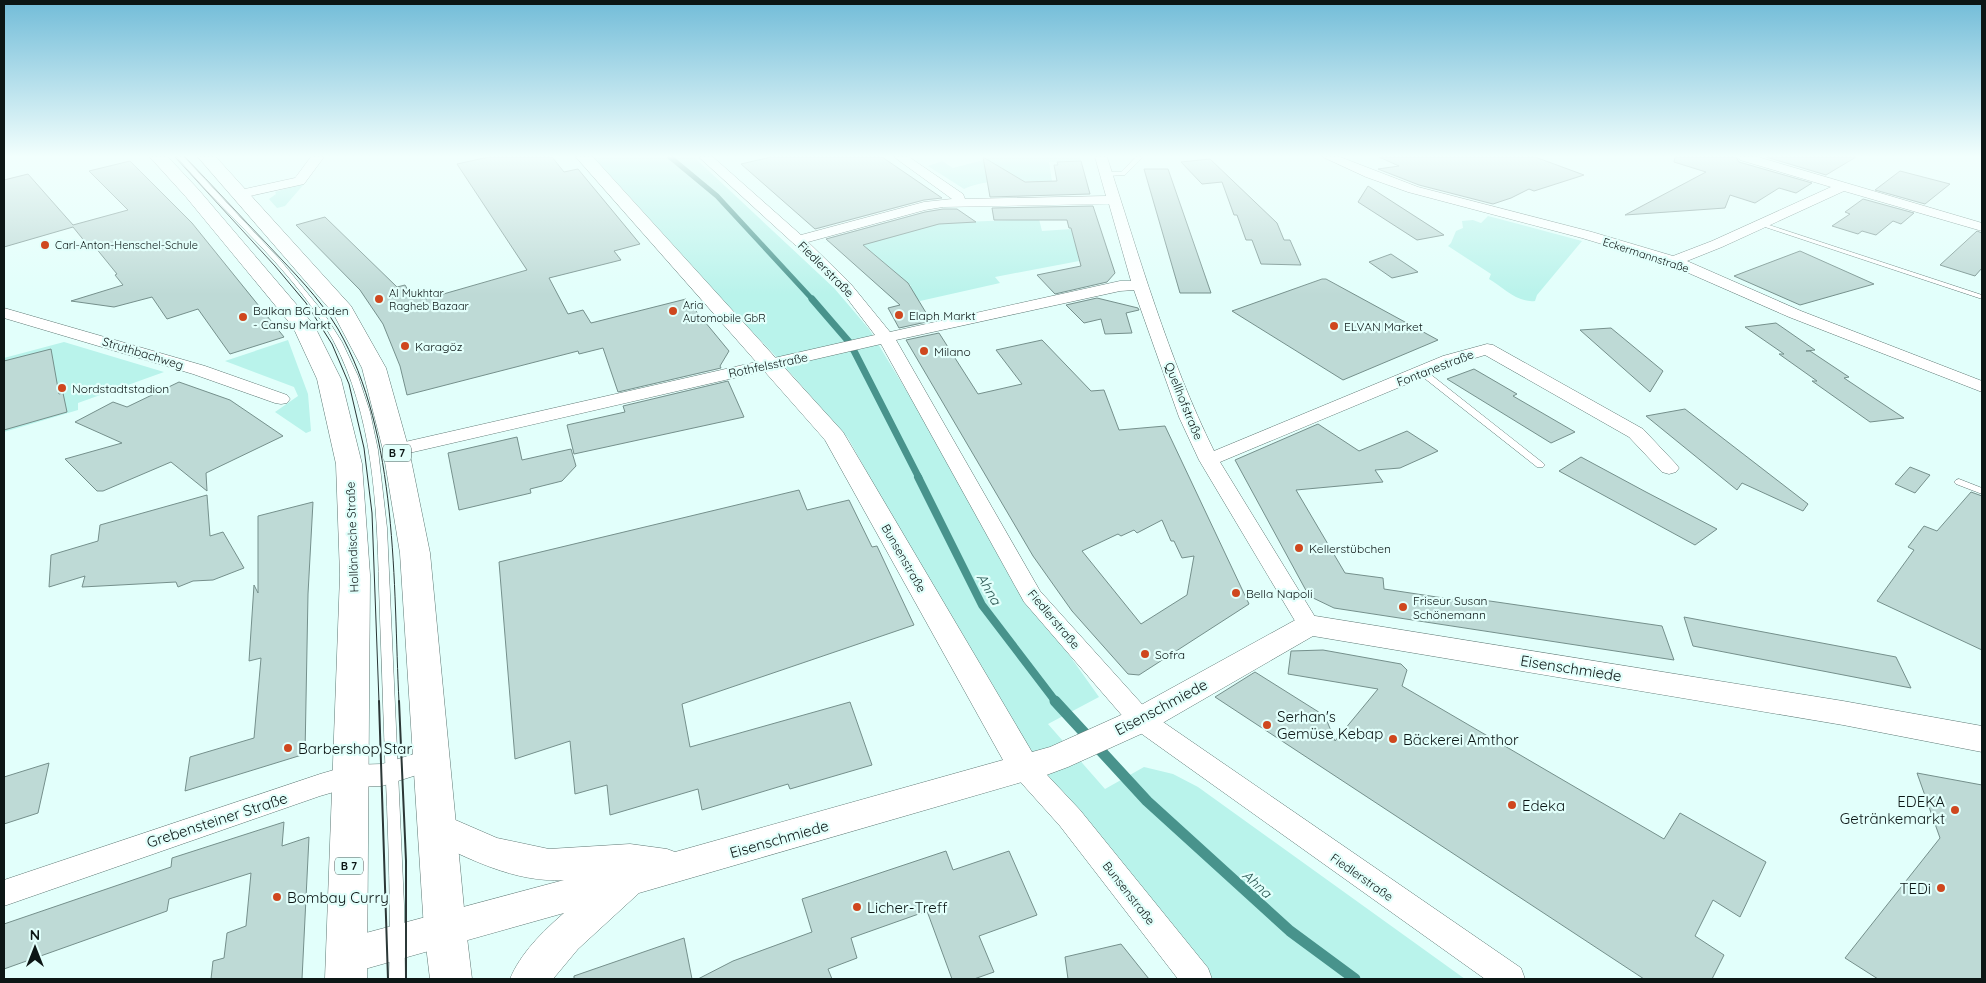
<svg xmlns="http://www.w3.org/2000/svg" width="1986" height="983" font-family="Quicksand,sans-serif">
<style>
.green{fill:#b9f3eb}
.lines{fill:none;stroke-linecap:round;stroke-linejoin:round}
.stream-far3{stroke:#48938c;stroke-width:5}
.stream-far2{stroke:#48938c;stroke-width:7}
.stream-far1{stroke:#48938c;stroke-width:8}
.stream{stroke:#48938c;stroke-width:11}
.building{fill:#bedad6;stroke:#75908c;fill-rule:evenodd}
.service-casing{stroke:#5f7975;stroke-width:1}
.minor-casing{stroke:#5f7975;stroke-width:1}
.tertiary-casing{stroke:#5f7975;stroke-width:1}
.primary-casing{stroke:#5f7975;stroke-width:1}
.service{fill:#fff;fill-rule:evenodd}
.minor{fill:#fff;fill-rule:evenodd}
.tertiary{fill:#fff;fill-rule:evenodd}
.primary{fill:#fff;fill-rule:evenodd}
.tram-far1{stroke:#2b3736;stroke-width:1}
.tram{stroke:#2b3736;stroke-width:2}
.poi-dot{fill:#cf471e;stroke:#e2fffb;stroke-width:2}
.labels{text-anchor:middle;dominant-baseline:central;stroke-width:4.5;stroke-linejoin:round;paint-order:stroke}
.far-poi-label{font-size:11px;fill:#0c1615;stroke:#e2fffb;text-anchor:start}
.far-street-label{font-size:11px;fill:#0c1615;stroke:#e2fffb}
.shield{fill:#e2fffb;stroke:#4c5c5a;stroke-width:1}
.shield-label{font-size:11px;font-weight:bold;fill:#0c1615}
.street-label{font-size:12px;fill:#0c1615;stroke:#e2fffb}
.poi-label{font-size:12px;fill:#0c1615;stroke:#e2fffb;text-anchor:start}
.water-label{font-size:14px;font-style:italic;fill:#2c5954;stroke:#e2fffb}
.near-street-label{font-size:15px;fill:#0c1615;stroke:#e2fffb}
.near-poi-label{font-size:15px;fill:#0c1615;stroke:#e2fffb;text-anchor:start}
</style>
<rect width="100%" height="100%" fill="#e2fffb"/>
<!-- green -->
<g class="green">
<polygon points="591,157 694,157 834,288 869,329 1050,628 1099,697 1048,724 1105,789 1144,767 1173,774 1198,787 1465,979 1210,979 1089,833 1006,723 848,438 771,351 690,269 630,197"/>
<path d="M986 157H1080L1081 161 1049 162 1052 181C1023 182 990 177 964 189L928 166 942 161 953 168 987 159Z"/>
<polygon points="301,184 304,184 285,206 277,208 269,199 276,194 275,192"/>
<path d="M1488 216 1582 241 1537 295 1535 301C1517 303 1503 287 1489 279L1491 274 1448 246 1451 243 1456 231 1463 228 1462 221 1473 220 1481 223Z"/>
<polygon points="1039,219 1042,231 1072,229 1079,261 995,277 1000,283 920,301 905,288 911,286 853,237 822,243 892,225"/>
<polygon points="288,340 308,394 311,431 306,433 275,412 298,396 294,387 225,361"/>
<polygon points="64,342 164,372 78,403 78,410 4,432 4,358"/>
</g>
<g class="lines">
<!-- stream-far3 -->
<polyline class="stream-far3" points="670,157 717,196 813,300"/>
<!-- stream-far2 -->
<polyline class="stream-far2" points="812,299 850,343 919,478"/>
<!-- stream-far1 -->
<polyline class="stream-far1" points="918,477 982,605 1056,702"/>
<!-- stream -->
<polyline class="stream" points="1055,701 1147,801 1290,931 1355,979"/>
</g>
<!-- building -->
<g class="building">
<polygon points="489,157 552,157 564,172 578,169 640,244 614,251 621,260 549,278 568,314 583,310 591,323 686,299 729,351 720,366 721,368 618,392 603,348 579,354 578,351 407,395 400,366 383,324 360,290 296,225 325,217 397,287 405,285 412,297 422,294 426,299 527,270 457,164"/>
<polygon points="771,157 882,157 942,198 924,200 815,229 741,164"/>
<polygon points="983,157 1025,182 1057,181 1054,165 1058,165 1057,162 1081,161 1090,194 990,197"/>
<polygon points="1379,157 1535,157 1584,175 1534,191 1529,189 1511,198 1493,204 1419,185 1378,169 1399,166"/>
<polygon points="1675,157 1736,157 1739,162 1812,183 1796,193 1779,188 1755,203 1730,195 1725,208 1625,215 1706,172 1674,162"/>
<polygon points="1766,157 1856,157 1826,175"/>
<polygon points="1210,159 1277,223 1284,240 1290,240 1301,265 1261,264 1252,240 1246,240 1237,215 1234,215 1222,182 1202,184 1181,162"/>
<polygon points="130,161 192,223 284,337 230,354 198,309 167,319 152,297 114,307 71,301 123,285 115,275 117,274 91,242 86,243 73,227 4,247 4,180 28,174 73,225 128,210 89,171"/>
<polygon points="1144,169 1168,169 1211,293 1180,293"/>
<polygon points="1900,171 1950,184 1925,204 1875,190"/>
<polygon points="1368,186 1444,235 1417,240 1358,202"/>
<polygon points="1863,199 1914,213 1901,224 1893,221 1876,235 1862,231 1858,234 1832,226 1850,214 1845,212"/>
<polygon points="1093,206 1115,273 1107,282 1055,294 1037,275 1081,266 1071,228 1069,228 1067,220 994,220 992,208"/>
<polygon points="943,209 957,209 976,222 939,224 863,245 908,283 931,321 899,328 888,308 900,305 826,239 925,212"/>
<polygon points="1977,231 1982,233 1982,268 1975,276 1940,265"/>
<polygon points="1800,251 1874,284 1800,305 1734,276"/>
<polygon points="1391,254 1418,272 1392,278 1369,262"/>
<polygon points="1322,279 1326,279 1438,340 1343,380 1232,311"/>
<polygon points="1097,298 1138,308 1139,310 1126,313 1132,333 1105,334 1101,319 1084,323 1066,305"/>
<polygon points="1776,323 1815,350 1806,351 1810,351 1849,377 1844,378 1904,418 1870,422 1812,381 1817,381 1779,354 1784,354 1745,327"/>
<polygon points="1611,328 1663,371 1650,392 1580,330"/>
<path d="M939 333 978 394 1022 384 996 350 1042 340 1091 391 1104 390 1119 430 1165 426 1249 604 1139 675 1128 674 1072 611 1033 556 906 340ZM1162 520 1171 541H1174L1182 558 1194 556 1187 595 1141 624 1082 551 1118 534 1121 536 1134 530 1137 533Z"/>
<polygon points="51,349 59,394 63,393 67,412 4,430 4,361"/>
<polygon points="1474,369 1517,394 1513,396 1575,432 1551,443 1447,379"/>
<polygon points="728,381 744,417 574,454 567,425 625,412 623,406"/>
<polygon points="179,382 230,400 283,436 206,473 207,491 171,462 103,491 97,491 65,459 122,443 75,422 113,402 127,407"/>
<polygon points="1685,409 1808,504 1803,511 1742,483 1737,490 1646,416"/>
<polygon points="1318,424 1359,451 1407,431 1438,451 1400,468 1375,470 1383,482 1296,490 1345,573 1383,578 1384,589 1470,602 1469,598 1662,626 1674,660 1334,608 1309,596 1235,460"/>
<polygon points="517,437 522,460 571,449 576,466 562,481 530,489 531,493 459,510 448,453"/>
<polygon points="1581,457 1646,492 1717,529 1695,545 1559,471"/>
<polygon points="1910,467 1930,475 1915,493 1895,484"/>
<polygon points="799,490 807,510 849,500 872,547 877,546 914,625 682,704 690,747 850,702 872,765 790,789 788,784 702,810 698,789 610,815 607,785 575,794 570,741 515,759 499,562"/>
<polygon points="1971,492 1982,496 1982,650 1877,601 1914,550 1908,547 1924,526 1937,531"/>
<polygon points="207,495 210,536 223,532 244,568 213,580 193,581 178,587 176,582 82,587 85,576 49,587 51,555 98,541 100,525"/>
<polygon points="313,502 308,594 305,754 185,791 190,757 254,738 261,658 249,661 254,585 258,593 258,516"/>
<polygon points="1684,617 1896,657 1911,688 1693,646"/>
<polygon points="1323,650 1401,664 1407,670 1402,686 1664,839 1680,813 1766,862 1740,917 1713,900 1695,936 1724,955 1712,979 1644,979 1215,697 1255,672 1325,716 1335,741 1378,689 1288,674 1291,651"/>
<polygon points="49,763 38,813 4,824 4,777"/>
<polygon points="1917,773 1982,785 1982,979 1878,979 1845,958 1940,838"/>
<polygon points="284,822 282,846 309,837 302,979 211,979 213,961 224,958 227,933 246,926 251,873 169,899 167,911 4,969 4,924 171,867 172,858"/>
<polygon points="946,851 953,870 1009,851 1037,915 979,936 994,972 974,979 952,979 927,911 851,938 857,958 828,969 832,979 698,979 733,961 812,932 802,899"/>
<polygon points="684,938 692,979 574,979 574,976"/>
<polygon points="1121,944 1149,979 1068,979 1065,957"/>
</g>
<g class="lines">
<!-- service casing -->
<g class="service-casing">
<g id="service">
<path d="M177 157H184L281 261 323 312 342 342 358 376 370 412 378 450 387 528 404 905 405 979H389C392 887 386 795 383 703 382 664 380 626 379 587 377 504 373 415 333 340 294 270 228 218 177 157Z"/>
<polygon points="1136,157 1143,157 1125,175 1107,176 1104,174 1107,172 1121,172"/>
<polygon points="1759,223 1763,223 1982,295 1982,299 1759,225"/>
<polygon points="1422,369 1425,370 1543,463 1545,465 1543,467 1537,467 1419,374 1418,372 1419,370"/>
<polygon points="1959,479 1982,488 1982,494 1956,484 1954,482 1956,480"/>
</g>
</g>
<!-- minor casing -->
<g class="minor-casing">
<g id="minor">
<polygon points="311,157 324,157 304,184 241,198 234,194 236,191 295,178"/>
<path d="M699 157H713L801 235 924 202 952 199 894 157H909L963 194 965 199 1106 196 1095 157H1107C1139 256 1168 358 1214 451L1443 356 1487 344 1493 345 1643 429 1676 464 1679 468 1676 472 1669 474 1662 472 1629 437 1485 355 1455 364 1220 462 1320 625 1317 631 1309 633 1301 631 1199 460 1179 417 1134 290 1120 291 896 340 1040 591 1150 713 1521 968 1525 979H1485L1132 727 1024 602 881 344 396 456 389 454 386 450 389 446 396 444 875 335 840 289 793 243ZM1109 204 1131 281H1120L890 332 850 283 808 242 925 210 943 207Z"/>
<polygon points="1323,157 1340,157 1418,187 1592,232 1673,256 1712,241 1831,187 1740,160 1738,157 1758,157 1982,223 1982,231 1844,191 1722,247 1687,261 1801,311 1982,381 1982,392 1789,317 1668,264 1582,238 1408,192 1366,177"/>
<polygon points="4,308 205,366 287,395 290,399 287,403 281,404 275,403 193,374 4,318"/>
<polygon points="433,748 442,751 446,759 442,767 382,786 351,787 320,796 4,906 4,880 320,774 351,765 382,764"/>
<polygon points="1025,758 1034,761 1080,810 1208,968 1212,979 1178,979 1060,826 1016,777 1012,769 1016,761"/>
</g>
</g>
<!-- tertiary casing -->
<g class="tertiary-casing">
<path id="tertiary" d="M576 157H593L843 432 1032 752 1050 747 1130 711 1299 618 1309 615 1843 701 1982 726V752L1843 725 1313 636 1152 729 1068 767 1025 783 1022 782 639 893 578 949 553 979H510C520 954 543 931 564 913L347 974 334 969 328 956 334 943 347 938 564 880C514 883 468 858 425 838L420 827 425 816 437 812 497 838 549 849 630 844 667 849 675 852 1003 760 825 440Z"/>
</g>
<!-- primary casing -->
<g class="primary-casing">
<g id="primary">
<polygon points="150,157 168,157 198,189 314,325 341,379 362,464 370,575 367,979 325,979 340,575 336,464 317,379 293,327 186,197"/>
<polygon points="198,157 216,157 351,306 386,368 409,450 430,553 466,929 472,979 430,979 424,929 400,553 383,450 362,368 333,313"/>
</g>
</g>
<!-- service -->
<use href="#service" class="service"/>
<!-- minor -->
<use href="#minor" class="minor"/>
<!-- tertiary -->
<use href="#tertiary" class="tertiary"/>
<!-- primary -->
<use href="#primary" class="primary"/>
<!-- tram-far1 -->
<g class="tram-far1">
<polyline points="175,157 275,266 306,303 332,344 349,384 364,448 372,513 379,702"/>
<path d="M185 157C213 186 240 216 268 245 293 272 319 297 338 329 399 435 393 584 399 702"/>
</g>
<!-- tram -->
<g class="tram">
<polyline points="379,701 388,979"/>
<polyline points="399,701 406,861 406,979"/>
</g>
</g>
<!-- sky -->
<linearGradient id="sky" x2="0" y2="1"><stop stop-color="#72bcd8"/><stop offset="0.53" stop-color="#f2fffd"/><stop offset="1" stop-color="#f2fffd" stop-opacity="0"/></linearGradient>
<rect width="1986" height="295" fill="url(#sky)"/>
<!-- markers -->
<g class="poi-dot">
<circle cx="45" cy="245" r="5"/>
<circle cx="379" cy="299" r="5"/>
<circle cx="673" cy="311" r="5"/>
<circle cx="899" cy="315" r="5"/>
<circle cx="243" cy="317" r="5"/>
<circle cx="1334" cy="326" r="5"/>
<circle cx="405" cy="346" r="5"/>
<circle cx="924" cy="351" r="5"/>
<circle cx="62" cy="388" r="5"/>
<circle cx="1299" cy="548" r="5"/>
<circle cx="1236" cy="593" r="5"/>
<circle cx="1403" cy="607" r="5"/>
<circle cx="1145" cy="654" r="5"/>
<circle cx="1267" cy="725" r="5"/>
<circle cx="1393" cy="739" r="5"/>
<circle cx="288" cy="748" r="5"/>
<circle cx="1512" cy="805" r="5"/>
<circle cx="1955" cy="810" r="5"/>
<circle cx="1941" cy="888" r="5"/>
<circle cx="277" cy="897" r="5"/>
<circle cx="857" cy="907" r="5"/>
</g>
<g class="labels">
<!-- far-poi labels -->
<g class="far-poi-label">
<text x="55" y="245">Carl-Anton-Henschel-Schule</text>
<text x="389" y="293">Al Mukhtar<tspan x="389" dy="13">Ragheb Bazaar</tspan></text>
<text x="683" y="305">Aria<tspan x="683" dy="13">Automobile GbR</tspan></text>
</g>
<!-- far-street labels -->
<g class="far-street-label">
<text transform="translate(1646 255) rotate(18)">Eckermannstraße</text>
</g>
<!-- shield labels -->
<g class="shield">
<rect x="383" y="444.5" width="28" height="17" rx="4"/>
<rect x="335" y="857.5" width="28" height="17" rx="4"/>
</g>
<g class="shield-label">
<text x="397" y="453">B 7</text>
<text x="349" y="866">B 7</text>
</g>
<!-- street labels -->
<g class="street-label">
<text transform="translate(826 269) rotate(45)">Fiedlerstraße</text>
<text transform="translate(143 353) rotate(17)">Struthbachweg</text>
<text transform="translate(768 365) rotate(-12)">Rothfelsstraße</text>
<text transform="translate(1435 368) rotate(-21)">Fontanestraße</text>
<text transform="translate(1184 401) rotate(68)">Quellhofstraße</text>
<text transform="translate(352 537) rotate(-92)">Holländische Straße</text>
<text transform="translate(904 558) rotate(60)">Bunsenstraße</text>
<text transform="translate(1054 619) rotate(50)">Fiedlerstraße</text>
<text transform="translate(1362 877) rotate(35)">Fiedlerstraße</text>
<text transform="translate(1129 893) rotate(52)">Bunsenstraße</text>
</g>
<!-- poi labels -->
<g class="poi-label">
<text x="253" y="310">Balkan BG Laden<tspan x="253" dy="14">- Cansu Markt</tspan></text>
<text x="909" y="315">Elaph Markt</text>
<text x="1344" y="326">ELVAN Market</text>
<text x="415" y="346">Karagöz</text>
<text x="934" y="351">Milano</text>
<text x="72" y="388">Nordstadtstadion</text>
<text x="1309" y="548">Kellerstübchen</text>
<text x="1246" y="593">Bella Napoli</text>
<text x="1413" y="600">Friseur Susan<tspan x="1413" dy="14">Schönemann</tspan></text>
<text x="1155" y="654">Sofra</text>
</g>
<!-- water labels -->
<g class="water-label">
<text transform="translate(989 589) rotate(60)">Ahna</text>
<text transform="translate(1257 884) rotate(42)">Ahna</text>
</g>
<!-- near-street labels -->
<g class="near-street-label">
<text transform="translate(1571 668) rotate(9)">Eisenschmiede</text>
<text transform="translate(1161 707) rotate(-28)">Eisenschmiede</text>
<text transform="translate(217 820) rotate(-18)">Grebensteiner Straße</text>
<text transform="translate(779 839) rotate(-16)">Eisenschmiede</text>
</g>
<!-- near-poi labels -->
<g class="near-poi-label">
<text x="1277" y="716">Serhan's<tspan x="1277" dy="17">Gemüse Kebap</tspan></text>
<text x="1403" y="739">Bäckerei Amthor</text>
<text x="298" y="748">Barbershop Star</text>
<text x="1945" y="801" text-anchor="end">EDEKA<tspan x="1945" dy="17">Getränkemarkt</tspan></text>
<text x="1522" y="805">Edeka</text>
<text x="1931" y="888" text-anchor="end">TEDi</text>
<text x="287" y="897">Bombay Curry</text>
<text x="867" y="907">Licher-Treff</text>
</g>
</g>
<!-- border -->
<rect width="1986" height="983" fill="none" stroke="#0c1615" stroke-width="10"/>
<!-- north arrow -->
<g transform="translate(35 948)" stroke="#e2fffb" stroke-width="4" paint-order="stroke">
<path d="M0-4L9 19L0 12L-9 19Z" fill="#0c1615"/>
<text y="-8" font-size="14" font-weight="bold" text-anchor="middle" fill="#0c1615">N</text>
</g>
</svg>
